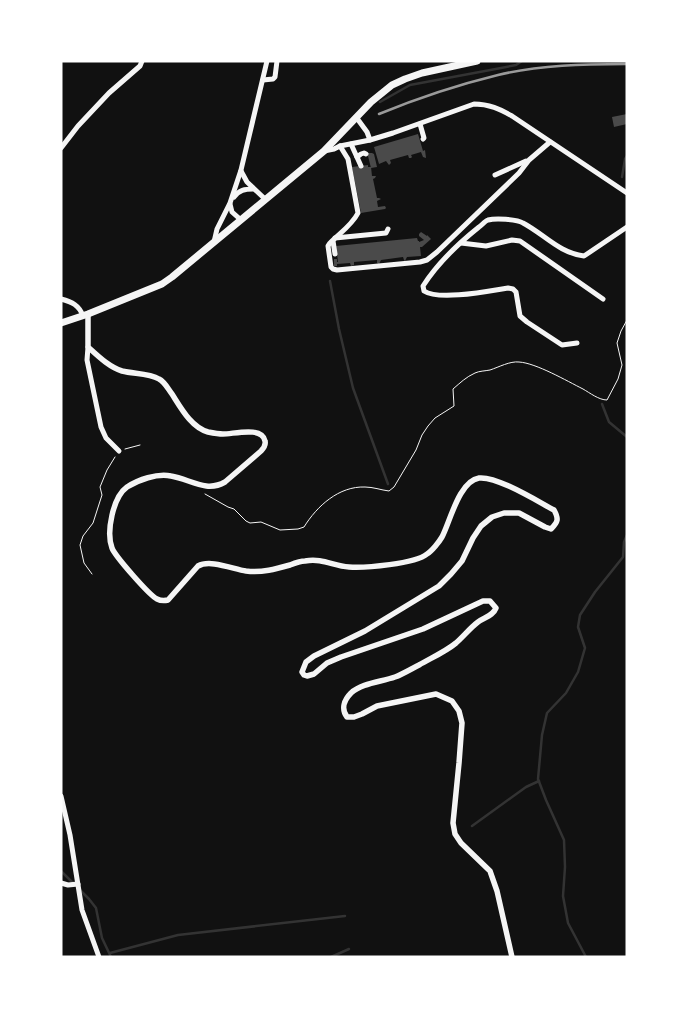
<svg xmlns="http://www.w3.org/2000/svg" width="688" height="1018" font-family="'Nunito Sans',sans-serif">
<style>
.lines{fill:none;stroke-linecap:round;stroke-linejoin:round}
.stream{stroke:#333;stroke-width:2.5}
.building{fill:#4a4a4a}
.path{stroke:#f5f5f5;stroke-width:1}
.minor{stroke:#f5f5f5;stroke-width:5}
.tertiary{stroke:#f5f5f5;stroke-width:5.5}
.secondary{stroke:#f5f5f5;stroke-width:7}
.rail{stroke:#9a9a9a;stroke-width:2.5}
</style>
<rect width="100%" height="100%" fill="#111"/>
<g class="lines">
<!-- stream -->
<g class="stream">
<polyline points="380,102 410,85 501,68 516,65 522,61"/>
<polyline points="622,177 625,159 627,156"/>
<polyline points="330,281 339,329 353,388 388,484"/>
<polyline points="602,404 609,422 627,437"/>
<polyline points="472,826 526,787 539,781"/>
<polyline points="61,871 74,884"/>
<polyline points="80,890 89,899 96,908 102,938 111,957"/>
<polyline points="110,953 178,935 345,916"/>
<polyline points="331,957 349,949"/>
<polyline points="586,957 568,923 563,896 565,867 564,840 546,800 538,779 542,735 547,713 566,693 578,672 585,648 578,627 580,615 595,592 623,557 624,542 627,535"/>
</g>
</g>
<!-- building -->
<g class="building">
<polygon points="627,114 627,124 614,127 612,117"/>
<polygon points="418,134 423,151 425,150 426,158 423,157 421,152 411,155 412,157 411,158 409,158 408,155 390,160 391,163 389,165 386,161 379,164 374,147"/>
<polygon points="368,153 372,153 374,154 377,167 371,168 368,156"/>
<polygon points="368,165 368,167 371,167 372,176 376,176 375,178 373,179 377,198 379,198 381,199 377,201 378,207 385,206 386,208 385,209 361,213 352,167"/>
<polygon points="421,232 427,236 427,235 431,239 422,247 420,247 421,256 407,257 405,261 404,260 403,257 381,260 379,264 377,263 377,260 354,262 354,265 351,266 350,263 337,264 337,266 334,266 334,259 337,259 337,262 338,262 336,246 417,238 418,241 419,241 419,242 424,240 419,236 419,234"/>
</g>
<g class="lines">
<!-- path -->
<g class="path">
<polyline points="125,449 140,445"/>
<path d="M205 494 228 507 234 509 246 521 250 523 261 522 280 530 298 529 304 527C317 506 339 486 365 487 373 487 381 490 389 491L394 487 416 450 422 435 428 426 435 418 454 406 453 389C460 383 466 377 475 373 479 371 485 371 490 370 499 367 510 361 519 362 536 363 567 381 583 389 590 393 599 400 607 400L618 379 622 365 617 343 621 331 627 320"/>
<polyline points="92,574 84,563 80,545 83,536 93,523 102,495 100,487 107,470 115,457"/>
</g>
<!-- minor -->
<g class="minor">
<polyline points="263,80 273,79 275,77 277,61"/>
<polyline points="356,117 367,132 370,140"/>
<polyline points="420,124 424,138 423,139"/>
<polyline points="351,144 361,166"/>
<path d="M340 146 348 159 358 213C352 225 339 234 330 243L328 246 331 267 333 269 337 270 420 262 427 260 437 252 519 173 529 160 550 142"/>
<polyline points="61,148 78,126 109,93 140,66 142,61"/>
<path d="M324 151 334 149 340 146 370 140 393 133 474 104C489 104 500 109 512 116L627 193"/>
<polyline points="357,157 361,154 364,153 366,154"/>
<polyline points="241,171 247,182 265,199"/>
<polyline points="495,175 526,161"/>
<path d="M234 197C239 190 245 189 253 189"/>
<polyline points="230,204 232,212 241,220"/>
<polyline points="335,238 386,233 388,229"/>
<polyline points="333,241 335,254"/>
<polyline points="214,242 217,229 230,203 241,170 267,61"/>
<polyline points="461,243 486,246 512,240 520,241 603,299"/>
<path d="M61 299C72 302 79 305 83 316"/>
<path d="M577 343 562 345 527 322 520 316 516 292 513 289 508 288C489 291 439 301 424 291L423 286C437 264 459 243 479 227 482 225 485 221 488 220 495 218 517 219 523 223 544 234 559 253 584 256L627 227"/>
<polyline points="88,347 87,360 101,427 106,438 119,451"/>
<polyline points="61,796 70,835 82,910 99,957"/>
<polyline points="61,883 68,885 78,884"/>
</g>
<!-- tertiary -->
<path class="tertiary" d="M88 314V347C98 356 109 367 122 371 134 374 149 373 159 379 165 382 168 389 172 394 181 408 191 427 208 432 213 433 218 434 223 434 234 434 262 426 265 441 266 445 264 448 261 451L225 482C206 493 190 479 171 476 157 473 138 480 127 487 113 497 106 532 112 548 115 556 149 595 157 599 161 601 164 601 168 600L198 566C210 559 233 569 246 571 262 573 276 569 290 565 295 563 300 561 305 561 323 558 333 566 349 567 365 568 415 564 427 554 432 551 439 542 442 537 450 522 459 481 479 478 497 476 537 501 554 510 559 519 558 522 551 529L545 527 519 513H504L492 517 481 526 473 538 462 561 451 574 439 586 365 631 314 656 306 662 302 672 304 675 307 676 314 674 327 663 341 657 423 629 483 601H490L496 608C493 616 485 617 478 622 470 628 464 636 456 643 445 652 431 658 419 665 411 669 403 674 395 677 381 682 362 683 351 693 344 700 341 709 347 717H354L362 714 377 706 436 694 452 701 459 711 462 723 459 763 453 823 455 834 461 843 490 871 497 891 512 957"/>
<!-- secondary -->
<polyline class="secondary" points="61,323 88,314 162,284 172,277 324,151 371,102 392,85 405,79 422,73 477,61"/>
<!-- rail -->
<path class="rail" d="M379 114C418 98 457 85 498 75 540 65 584 64 627 64"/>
</g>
<!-- border -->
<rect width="688" height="1018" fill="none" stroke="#ffffff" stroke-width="125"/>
</svg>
